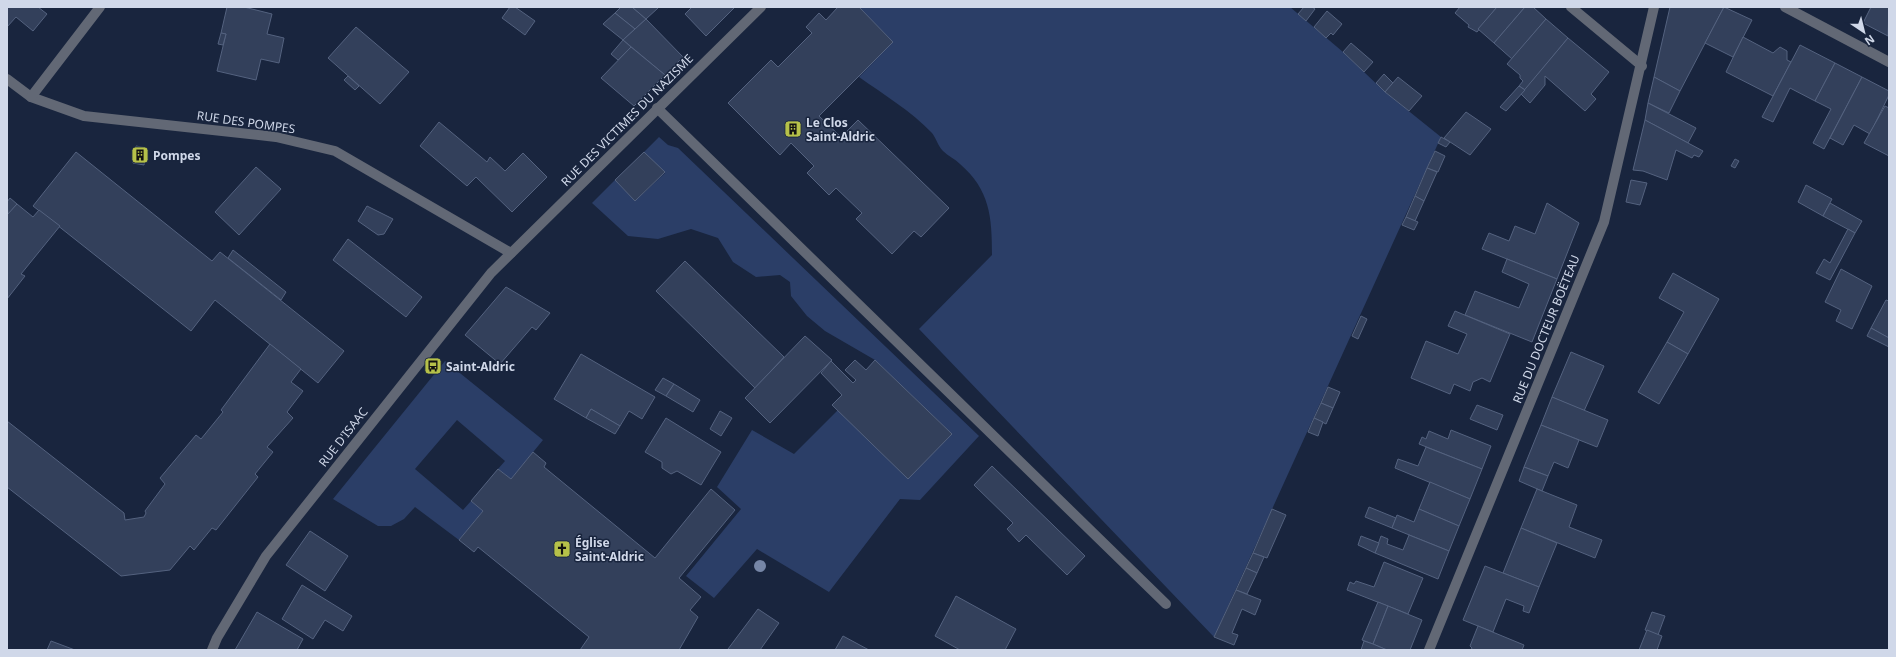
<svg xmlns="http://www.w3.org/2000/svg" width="1896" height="657" font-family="'Noto Sans',sans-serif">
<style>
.green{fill:#2b3e67}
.building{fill:#33405b;stroke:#54627f}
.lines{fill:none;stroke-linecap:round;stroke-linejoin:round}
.minor{stroke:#626875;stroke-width:10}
.tree{fill:#7686a7}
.labels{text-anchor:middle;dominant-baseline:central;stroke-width:3;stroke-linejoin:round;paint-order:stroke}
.street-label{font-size:12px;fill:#d0d8e9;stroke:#19253e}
.poi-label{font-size:12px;font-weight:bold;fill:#d0d8e9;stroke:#19253e;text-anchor:start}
</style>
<rect width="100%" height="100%" fill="#19253e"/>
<!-- green -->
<g class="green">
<path d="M859 7H1290L1343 52 1385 92 1441 137 1214 637 919 329 992 255C992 217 990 190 960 164 955 159 948 156 943 151 938 146 936 138 932 133 911 111 883 94 859 77L893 42Z"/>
<polygon points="659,137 668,145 678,148 979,436 920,500 900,499 829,592 757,549 714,598 686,576 741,509 717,487 752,430 794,454 838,410 952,434 875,360 825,331 807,316 791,296 790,282 780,275 756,277 733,262 718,238 691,229 658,239 628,236 592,203 615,180 635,201 665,173 644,152"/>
<polygon points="445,361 543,440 511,479 498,469 505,461 457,420 415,469 463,510 471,501 483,511 459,540 415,507 404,519 391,526 378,526 333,499"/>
</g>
<!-- building -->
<g class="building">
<polygon points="7,7 38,7 47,14 33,31 16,17 7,27"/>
<polygon points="227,7 244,7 272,14 267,34 284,38 279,63 261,59 256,80 217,71 226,34 221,33"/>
<polygon points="510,7 515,7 535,21 525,35 502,18"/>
<polygon points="621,7 632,7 646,19 635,29 615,13"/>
<polygon points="632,7 656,7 658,8 646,19"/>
<polygon points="692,7 735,7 706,36 685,14"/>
<polygon points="838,7 859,7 893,42 819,116 841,137 858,120 949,208 921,237 914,231 892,254 856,219 862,213 836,188 829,195 807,173 814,166 791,143 780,155 728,103 771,60 778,67 812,33 806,27 819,13 826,20"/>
<polygon points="1304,7 1312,7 1315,9 1306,21 1298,14"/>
<polygon points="1460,7 1497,7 1477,32 1468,27 1469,25 1455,13"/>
<polygon points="1497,7 1525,7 1494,43 1478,29"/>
<polygon points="1525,7 1533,7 1546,19 1512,59 1494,43"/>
<polygon points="1670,7 1724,7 1680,91 1654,77"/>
<polygon points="1724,7 1752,20 1733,57 1705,43"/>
<polygon points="1871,7 1889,7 1888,36 1863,23"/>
<polygon points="1327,11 1342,24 1333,35 1331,33 1326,38 1314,27"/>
<polygon points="615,13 635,29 623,40 603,24"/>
<polygon points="646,19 683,57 665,75 623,40"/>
<polygon points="1546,19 1568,38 1525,90 1519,86 1523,81 1520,78 1520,75 1507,64"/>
<polygon points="356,27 409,72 380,104 328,58"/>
<polygon points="221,33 226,34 223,45 218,44"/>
<polygon points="1743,37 1773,53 1780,47 1787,51 1787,60 1791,62 1773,96 1726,72"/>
<polygon points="1568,38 1609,72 1591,94 1596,99 1585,111 1545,76 1545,85 1530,103 1521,94"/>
<polygon points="623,40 631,47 618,60 611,54"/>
<polygon points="1351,43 1373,62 1364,72 1343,52"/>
<polygon points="1800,45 1835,63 1815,101 1790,88 1773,122 1762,117"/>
<polygon points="631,47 665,75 634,106 601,78"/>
<polygon points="1835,63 1862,77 1824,149 1813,143 1831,109 1815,101"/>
<polygon points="1384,74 1393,83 1385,92 1376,83"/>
<polygon points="348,76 359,86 355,90 344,80"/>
<polygon points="1398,77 1422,96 1409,111 1385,92"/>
<polygon points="1654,77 1680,91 1669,113 1648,103"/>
<polygon points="1862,77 1889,91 1889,95 1870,134 1854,125 1843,145 1830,138"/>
<polygon points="1519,86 1525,90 1506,111 1500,107"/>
<polygon points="1648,103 1696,128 1688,143 1645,120"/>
<polygon points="1885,106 1889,108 1889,156 1864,143"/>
<polygon points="1466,112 1491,129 1470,155 1444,138"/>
<polygon points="1645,120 1703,151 1699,157 1694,155 1692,158 1676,150 1667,180 1643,171 1633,170"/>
<polygon points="439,122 487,162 490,157 505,171 523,153 547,177 512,212 476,177 467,186 420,146"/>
<polygon points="1441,137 1450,142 1446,147 1438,143"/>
<polygon points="136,146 147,148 144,165 133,163"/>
<polygon points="1435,151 1445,156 1438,172 1427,168"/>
<polygon points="76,152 212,261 220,252 344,351 318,383 215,300 191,331 33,206"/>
<polygon points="644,152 665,172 635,201 615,180"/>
<polygon points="1735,159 1739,161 1735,168 1731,166"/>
<polygon points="256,167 281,189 239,235 215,212"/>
<polygon points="1427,168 1437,172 1424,201 1415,196"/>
<polygon points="1631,180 1647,183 1640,205 1626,202"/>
<polygon points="1806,185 1832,199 1823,216 1798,202"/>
<polygon points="1415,196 1424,201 1415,221 1406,217"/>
<polygon points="10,198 17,204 8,215 7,202"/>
<polygon points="1547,203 1579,223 1557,279 1482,249 1489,233 1509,241 1515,226 1535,234"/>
<polygon points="1830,203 1862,221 1855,233 1823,216"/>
<polygon points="17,204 33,217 39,210 60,226 21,274 25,276 7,299 7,215"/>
<polygon points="367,206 393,219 384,234 378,235 358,221"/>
<polygon points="1406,217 1418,222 1414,230 1402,225"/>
<polygon points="1848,229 1855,233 1830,280 1816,273 1824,259 1830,263"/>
<polygon points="348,239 422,297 406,317 333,260"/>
<polygon points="233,250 286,292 281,300 228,258"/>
<polygon points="1507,259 1557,279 1532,342 1465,315 1475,291 1519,308 1529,284 1502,272"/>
<polygon points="685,261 784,357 755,388 656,291"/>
<polygon points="1841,269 1872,286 1852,329 1836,321 1841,310 1825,302"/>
<polygon points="1673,273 1719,299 1688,354 1667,342 1684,312 1659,298"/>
<polygon points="506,287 550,313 536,330 532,327 500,364 465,335"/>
<polygon points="1886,300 1889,301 1889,338 1871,328"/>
<polygon points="1455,311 1510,334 1490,382 1482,378 1473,382 1470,391 1454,384 1450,394 1411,378 1426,341 1458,354 1467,334 1448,326"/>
<polygon points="1361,316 1367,319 1358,339 1352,336"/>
<polygon points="1871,328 1889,338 1889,347 1867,336"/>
<polygon points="805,336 832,360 770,423 745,398"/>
<polygon points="1667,342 1688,354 1659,404 1638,392"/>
<polygon points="270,344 301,369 291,382 303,391 287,412 293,418 267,447 273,452 255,474 258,477 216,530 212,528 194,550 190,546 170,570 121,576 7,487 7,421 124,513 125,520 144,517 146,513 145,511 165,484 160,478 196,435 201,439 223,412 221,410"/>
<polygon points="1571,352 1604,366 1584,411 1552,397"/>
<polygon points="581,354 655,397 642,419 629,411 620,426 591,409 586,418 554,399"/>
<polygon points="855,360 866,370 875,360 952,434 908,479 832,405 842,395 821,373 831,361 853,383 856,380 845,370"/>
<polygon points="663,378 674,384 666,396 655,390"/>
<polygon points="674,384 700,400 693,412 666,396"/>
<polygon points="1328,387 1340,392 1333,408 1321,403"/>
<polygon points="1552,397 1608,420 1597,447 1541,425"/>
<polygon points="1321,403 1333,408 1326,424 1314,418"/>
<polygon points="1477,405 1503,415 1497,430 1470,419"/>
<polygon points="591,409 620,426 615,434 586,418"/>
<polygon points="720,411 732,418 721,436 710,429"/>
<polygon points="666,418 721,452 701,485 677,471 671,474 662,468 662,462 645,452"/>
<polygon points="1314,418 1323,422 1318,436 1308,432"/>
<polygon points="1541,425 1579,440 1568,468 1554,462 1548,476 1524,467"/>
<polygon points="1451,430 1491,446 1482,469 1419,444 1422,437 1426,439 1429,431 1448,439"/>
<polygon points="1426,447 1482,469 1470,499 1395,468 1398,459 1418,466"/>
<polygon points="533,452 546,463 544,467 655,558 711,489 735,510 679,578 701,597 690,610 698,617 679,650 580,650 589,637 478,547 474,552 459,540 483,511 471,501 498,469 511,479"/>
<polygon points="992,466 1085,556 1067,575 1026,535 1019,542 1007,529 1013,523 974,485"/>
<polygon points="1524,467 1548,476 1542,491 1519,481"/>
<polygon points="1430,482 1470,499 1459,526 1419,509"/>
<polygon points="1537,489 1577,505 1569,527 1602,540 1595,558 1521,528"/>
<polygon points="1369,507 1396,518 1392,528 1365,517"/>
<polygon points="1272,509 1286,515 1267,558 1253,553"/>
<polygon points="1419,509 1459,526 1449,551 1392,528 1397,515 1414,522"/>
<polygon points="1521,528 1557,543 1539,587 1503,573"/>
<polygon points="310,531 348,556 325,591 286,565"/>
<polygon points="1409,535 1449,551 1438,579 1375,553 1381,536 1388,539 1387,544 1403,550"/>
<polygon points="1361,536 1379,543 1375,553 1358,545"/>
<polygon points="1253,553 1264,557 1257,573 1246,568"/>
<polygon points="1384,562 1423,578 1408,614 1347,590 1350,582 1354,584 1356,581 1374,587"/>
<polygon points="1485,566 1539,587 1529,613 1523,611 1524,606 1506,599 1493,632 1463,620"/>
<polygon points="1246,568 1257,573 1247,594 1236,590"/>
<polygon points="302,585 352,616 343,631 325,620 313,639 282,619"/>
<polygon points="1236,590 1261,600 1255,615 1242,609 1232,633 1238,635 1234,645 1214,637"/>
<polygon points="956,596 1016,629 1005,650 960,650 935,636"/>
<polygon points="1378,602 1388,606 1373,644 1362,640"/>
<polygon points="1388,606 1422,620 1410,650 1387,650 1373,644"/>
<polygon points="758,609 779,623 760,650 730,650 728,649"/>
<polygon points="257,612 303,639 297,650 235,650"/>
<polygon points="1652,612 1665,616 1658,635 1645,630"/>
<polygon points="1478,626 1524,645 1522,650 1471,650 1472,648 1470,646"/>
<polygon points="1647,630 1662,636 1657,650 1639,650"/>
<polygon points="843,636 869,650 835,650"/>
<polygon points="51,641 75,650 47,650"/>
<polygon points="1364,641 1373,644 1387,650 1361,650"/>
</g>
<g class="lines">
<!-- minor -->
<g class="minor">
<polyline points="1571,7 1642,66"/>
<polyline points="1785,7 1889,62"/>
<polyline points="7,79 31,97 84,116 276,137 335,151 511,253"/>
<polyline points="31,97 100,7"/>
<polyline points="657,108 1166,604"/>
<polyline points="212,650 217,638 266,556 491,273 761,7"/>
<polyline points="1429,650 1604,222 1654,7"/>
</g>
</g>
<!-- trees -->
<circle class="tree" cx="760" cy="566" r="6"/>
<!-- icons -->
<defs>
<g id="building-square" transform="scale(0.9)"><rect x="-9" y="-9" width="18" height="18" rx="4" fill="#b6c149" stroke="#19253e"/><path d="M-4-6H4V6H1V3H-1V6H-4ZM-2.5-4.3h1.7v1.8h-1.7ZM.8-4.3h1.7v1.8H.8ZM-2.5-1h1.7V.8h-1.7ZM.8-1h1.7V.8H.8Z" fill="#111"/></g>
<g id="bus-square" transform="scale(0.9)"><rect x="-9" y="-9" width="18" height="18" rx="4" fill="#b6c149" stroke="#19253e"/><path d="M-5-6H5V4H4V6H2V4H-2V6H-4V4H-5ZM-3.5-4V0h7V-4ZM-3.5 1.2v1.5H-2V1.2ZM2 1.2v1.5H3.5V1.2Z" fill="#111"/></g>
<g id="church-square" transform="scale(0.9)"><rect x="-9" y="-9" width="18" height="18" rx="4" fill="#b6c149" stroke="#19253e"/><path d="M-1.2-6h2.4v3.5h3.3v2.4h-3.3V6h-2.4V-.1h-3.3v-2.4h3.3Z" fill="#111"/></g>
</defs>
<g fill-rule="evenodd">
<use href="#building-square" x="793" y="129"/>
<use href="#building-square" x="140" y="155"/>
<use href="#bus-square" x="433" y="366"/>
<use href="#church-square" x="562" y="549"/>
</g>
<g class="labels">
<!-- street labels -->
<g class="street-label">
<text transform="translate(627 120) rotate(-45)">RUE DES VICTIMES DU NAZISME</text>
<text transform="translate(246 122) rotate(8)">RUE DES POMPES</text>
<text transform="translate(1546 329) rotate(-68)">RUE DU DOCTEUR BOËTEAU</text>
<text transform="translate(343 437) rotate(-52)">RUE D'ISAAC</text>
</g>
<!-- poi labels -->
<g class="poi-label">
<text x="806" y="122">Le Clos<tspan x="806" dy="14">Saint-Aldric</tspan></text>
<text x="153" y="155">Pompes</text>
<text x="446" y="366">Saint-Aldric</text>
<text x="575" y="542">Église<tspan x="575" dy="14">Saint-Aldric</tspan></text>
</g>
</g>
<!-- border -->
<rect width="1896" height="657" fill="none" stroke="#d0d8e9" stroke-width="16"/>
<!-- north arrow -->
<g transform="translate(1864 32) rotate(145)" stroke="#19253e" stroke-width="3" paint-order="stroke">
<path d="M0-3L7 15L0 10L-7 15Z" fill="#d0d8e9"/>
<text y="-6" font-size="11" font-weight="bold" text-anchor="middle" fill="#d0d8e9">N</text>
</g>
</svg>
